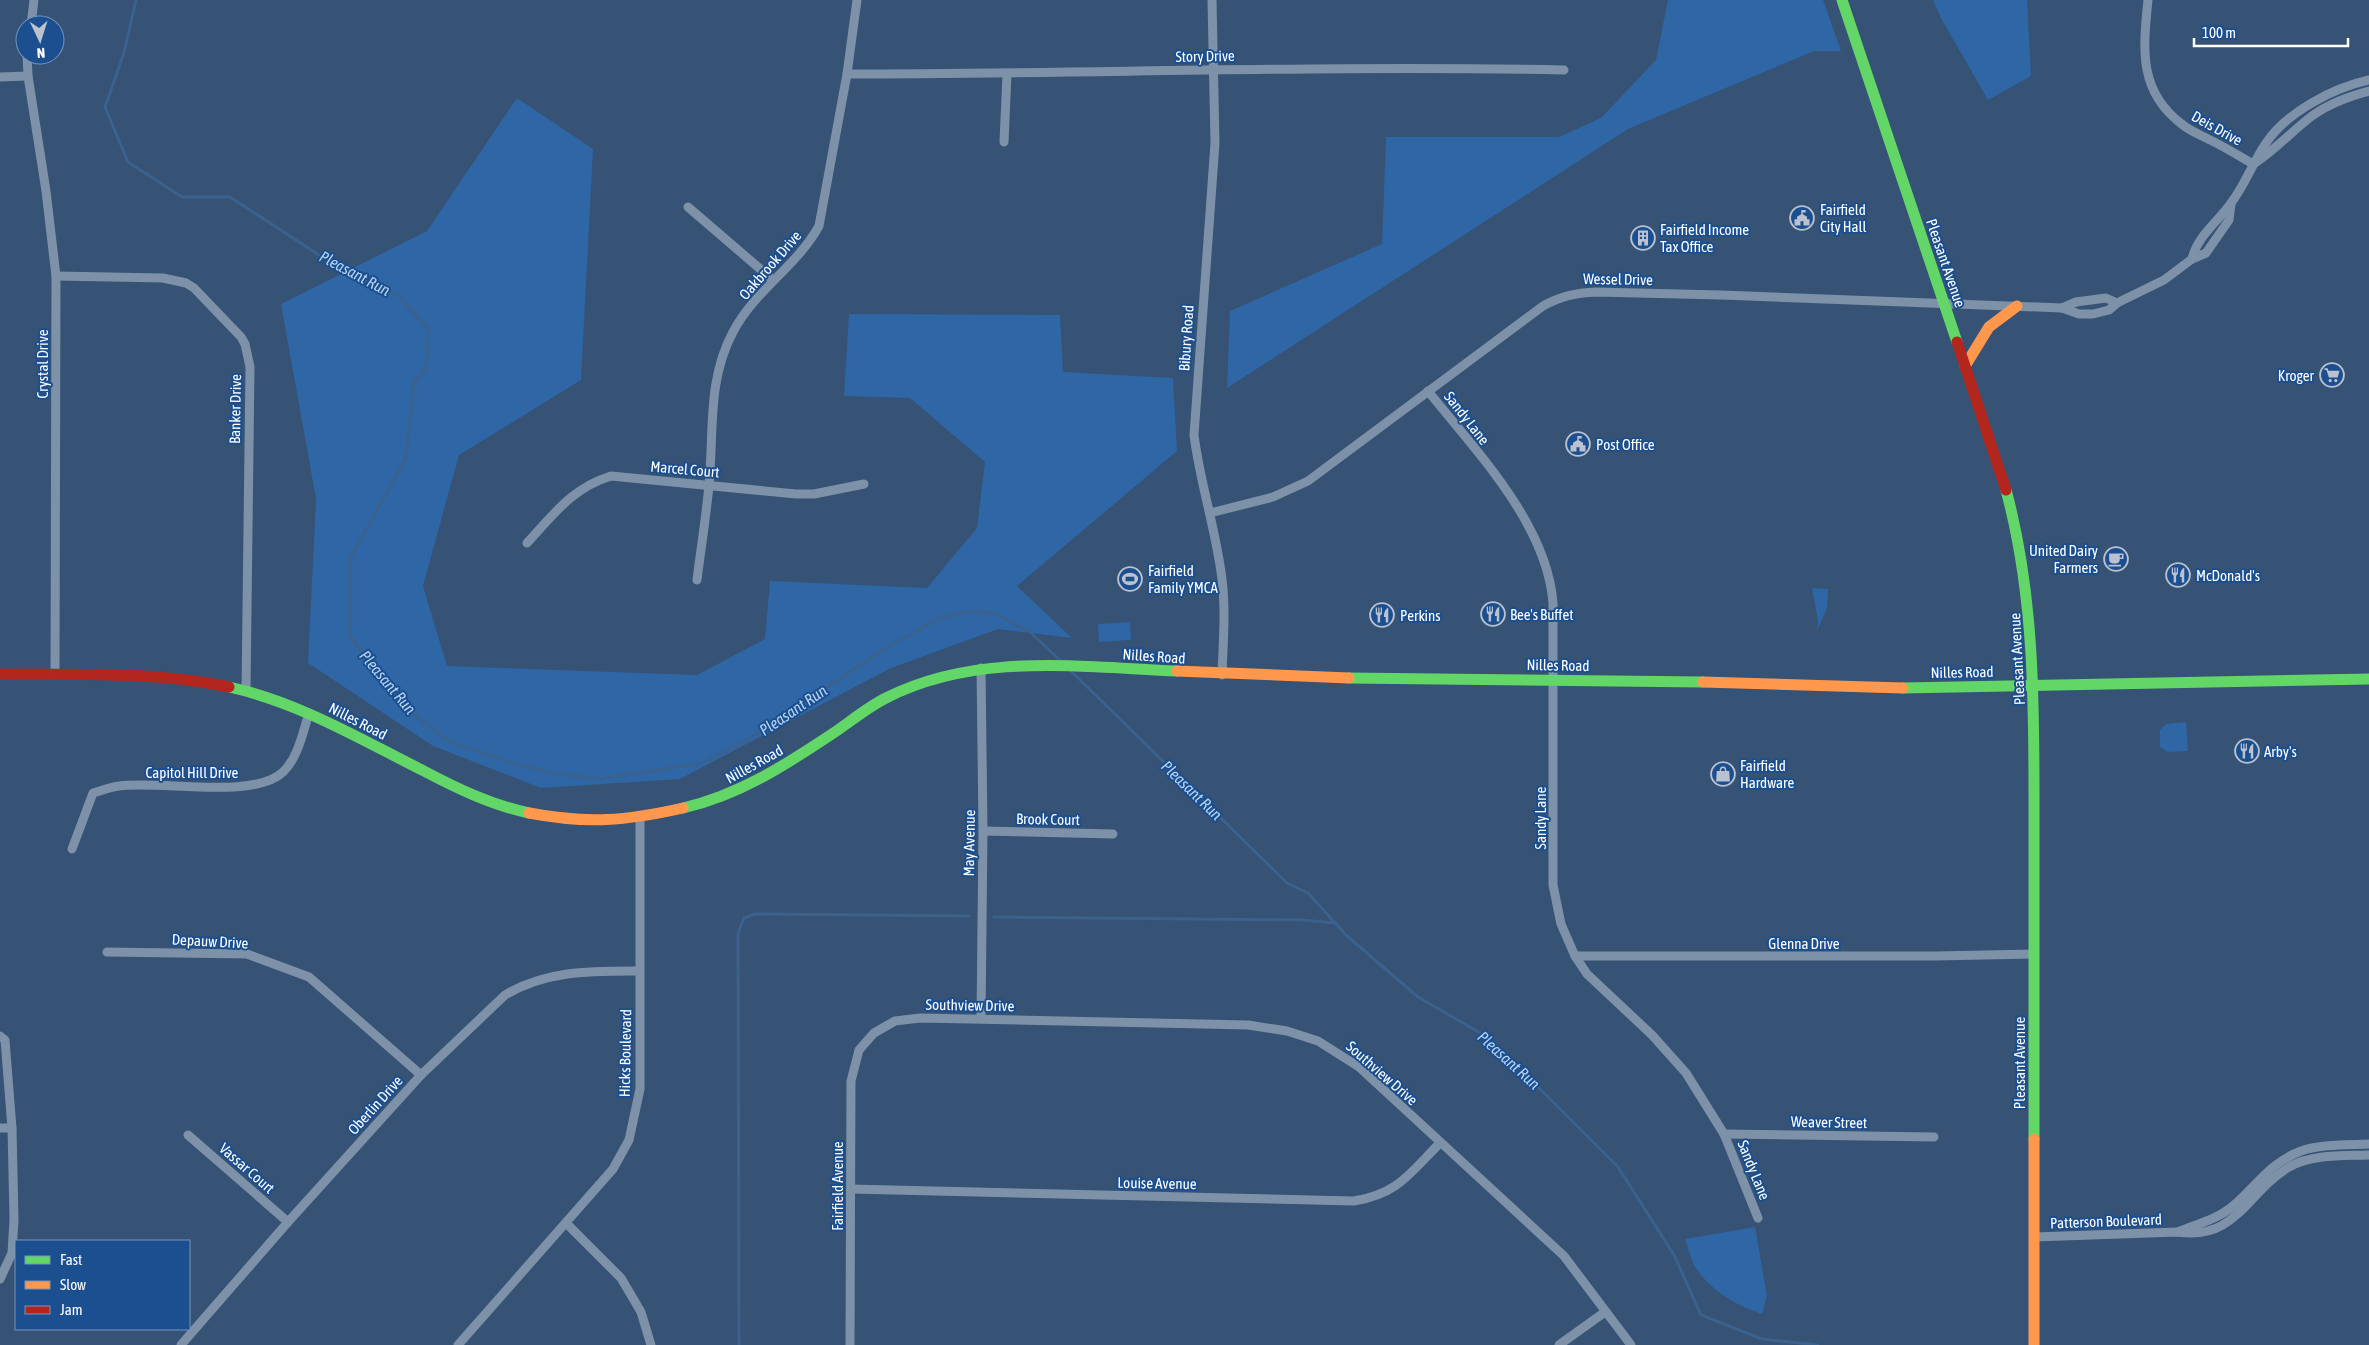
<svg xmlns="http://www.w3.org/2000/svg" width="2369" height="1345" font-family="'Asap Condensed',sans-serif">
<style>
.green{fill:#2f66a5}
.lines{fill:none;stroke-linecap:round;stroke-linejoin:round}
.stream{stroke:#3b618d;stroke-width:3}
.street{stroke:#7d92a8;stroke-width:9}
.fast{stroke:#63d668;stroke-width:11}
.slow{stroke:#ff974d;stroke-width:11}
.jam{stroke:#b3261e;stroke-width:11}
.labels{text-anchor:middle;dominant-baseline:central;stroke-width:4;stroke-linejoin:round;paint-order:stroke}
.street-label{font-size:15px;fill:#fff;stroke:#1b4f8f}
.poi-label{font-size:15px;fill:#fff;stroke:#1b4f8f;text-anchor:start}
.water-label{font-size:16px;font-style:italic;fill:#b5d3f5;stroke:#1b4f8f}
</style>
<rect width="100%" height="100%" fill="#365274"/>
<!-- green -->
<g class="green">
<polygon points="1668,0 1823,0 1841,51 1814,51 1628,129 1227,388 1230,311 1382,244 1386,137 1559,137 1601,118 1656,60"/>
<polygon points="1933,0 2027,0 2031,76 1988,100 1942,20"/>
<polygon points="517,98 593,149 581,380 459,455 423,586 447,666 697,675 765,639 770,581 927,588 977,528 985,462 910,398 844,396 849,314 1060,315 1063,372 1173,378 1177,451 1017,586 1072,638 998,629 891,668 680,779 541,788 433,746 308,663 316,499 281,304 427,231"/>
<polygon points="1812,588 1828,589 1827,608 1817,631 1818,621"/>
<polygon points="1130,622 1131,640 1099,642 1098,624"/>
<polygon points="2186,722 2188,751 2168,752 2160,747 2160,730 2166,724"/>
<path d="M1755 1227 1767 1296 1762 1314C1735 1305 1709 1290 1694 1265 1690 1257 1688 1247 1685 1239Z"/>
</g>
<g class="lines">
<!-- stream -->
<g class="stream">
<polyline points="136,0 124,53 105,107 128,162 182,197 230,197 322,257 399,296 429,330 426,368 414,383 406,458 350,559 350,636 384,681 413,714 450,742 516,764 556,774 601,779 702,763 749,739 892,644 938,619 968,611 995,614 1029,631 1063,663"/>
<polyline points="1071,671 1287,883 1308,893 1347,936 1418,997 1489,1038 1618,1167 1674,1255 1701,1315 1762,1339 1818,1345"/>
<polyline points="994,917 1303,920 1336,923"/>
<polyline points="739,1345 738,933 744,918 755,914 969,916"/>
</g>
<!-- street -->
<g class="street">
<path d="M1212 0 1215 143 1194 435C1200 483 1216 530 1222 579 1226 611 1223 643 1222 675"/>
<path d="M2148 0C2143 49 2138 92 2183 125 2190 131 2201 135 2210 140 2225 147 2239 156 2253 164"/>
<polyline points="31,25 34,0"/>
<polyline points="27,55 28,76 46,191 56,276 55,675"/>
<path d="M847 74C1086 74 1325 65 1564 70"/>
<polyline points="0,77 28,76"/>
<polyline points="1004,142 1007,74"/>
<path d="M2255 163C2277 148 2292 131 2312 116 2328 104 2350 96 2369 91"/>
<polyline points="688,207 773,280"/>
<path d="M2192 259C2197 236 2218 222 2231 203 2245 185 2253 162 2266 143 2287 112 2333 88 2369 80"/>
<polyline points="56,276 163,278 186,283 194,288 241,337 245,344 250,367 246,691"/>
<polyline points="2062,308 2076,302 2106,298 2117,303"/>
<path d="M1428 391C1476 451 1547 524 1553 603V885L1561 924 1575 956 1587 974 1652 1035 1686 1073 1724 1134 1758 1218"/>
<path d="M1210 513 1273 497 1308 481 1543 306C1561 296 1576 293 1596 292L1721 295 2062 308 2079 314H2093L2109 310 2117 303 2164 280 2192 259 2206 253 2229 220 2231 204"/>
<path d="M527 543C554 514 572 488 611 476L796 494H814L864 484"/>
<path d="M697 580C701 548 706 517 709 485 714 433 707 380 733 332 754 291 797 266 819 226L847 74 857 0"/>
<polyline points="983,831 1113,834"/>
<path d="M72 849 93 793C101 791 110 787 119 786 159 780 254 800 283 772 298 758 303 732 309 713"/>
<polyline points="107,952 247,954 309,977 421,1075"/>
<polyline points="1575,956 1936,956 2034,954"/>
<polyline points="981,1018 983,831 981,668"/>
<polyline points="0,1036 5,1040 12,1128 14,1220 12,1253 0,1279"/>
<polyline points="0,1128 12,1128"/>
<polyline points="1724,1134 1934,1137"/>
<polyline points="188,1135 288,1222"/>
<path d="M851 1189 1354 1201C1398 1194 1410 1173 1440 1143"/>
<polyline points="566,1223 621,1278 641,1312 651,1345"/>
<path d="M2178 1232C2197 1224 2218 1219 2233 1206 2256 1186 2271 1162 2301 1151 2322 1144 2347 1145 2369 1144"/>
<path d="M2034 1237 2178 1232C2236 1241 2247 1192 2289 1167 2312 1154 2343 1156 2369 1155"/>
<path d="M181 1345 288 1222 421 1075 505 995C547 970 591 971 639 971"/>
<polyline points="458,1345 613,1169 629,1140 640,1089 640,818"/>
<polyline points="850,1345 851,1081 859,1050 874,1033 895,1021 920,1018 1248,1025 1287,1031 1318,1041 1359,1067 1564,1256 1631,1345"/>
<polyline points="1559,1345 1605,1312"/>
</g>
<!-- fast -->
<g class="fast">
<polyline points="1842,0 1957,342"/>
<path d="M2006 490C2036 601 2034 714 2034 828 2034 932 2034 1035 2034 1139"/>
<polyline points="1349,678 1703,682"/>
<path d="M229 687C298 702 360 739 422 770 456 788 491 805 529 813"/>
<polyline points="1903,688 2369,679"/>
<path d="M683 808C740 795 787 764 835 732 851 721 868 707 886 698 976 652 1079 667 1177 671"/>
</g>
<!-- slow -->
<g class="slow">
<polyline points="1965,366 1989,327 2017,306"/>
<polyline points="1177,671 1349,678"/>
<polyline points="1703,682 1903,688"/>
<path d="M529 813C587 824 626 821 683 808"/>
<polyline points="2034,1139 2034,1345"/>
</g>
<!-- jam -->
<g class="jam">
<polyline points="1957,342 2006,490"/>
<path d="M0 674C77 675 154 671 229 687"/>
</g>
</g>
<!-- icons -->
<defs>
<g id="civic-ring" transform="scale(1.25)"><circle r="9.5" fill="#1b4f8f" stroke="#b9c2ce" stroke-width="1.5"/><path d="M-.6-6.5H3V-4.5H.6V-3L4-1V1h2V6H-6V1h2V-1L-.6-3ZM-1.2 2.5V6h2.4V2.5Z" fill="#b9c2ce"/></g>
<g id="building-ring" transform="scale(1.25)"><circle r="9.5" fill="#1b4f8f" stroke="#b9c2ce" stroke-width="1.5"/><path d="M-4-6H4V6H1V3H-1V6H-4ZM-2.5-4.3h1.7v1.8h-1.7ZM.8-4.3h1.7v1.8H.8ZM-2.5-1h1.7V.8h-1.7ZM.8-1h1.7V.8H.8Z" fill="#b9c2ce"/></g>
<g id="supermarket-ring" transform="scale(1.25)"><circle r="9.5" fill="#1b4f8f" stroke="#b9c2ce" stroke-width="1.5"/><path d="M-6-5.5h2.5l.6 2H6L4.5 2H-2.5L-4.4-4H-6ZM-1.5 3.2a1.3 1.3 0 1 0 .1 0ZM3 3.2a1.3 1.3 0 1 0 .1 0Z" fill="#b9c2ce"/></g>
<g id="cafe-ring" transform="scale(1.25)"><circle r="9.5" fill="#1b4f8f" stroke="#b9c2ce" stroke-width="1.5"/><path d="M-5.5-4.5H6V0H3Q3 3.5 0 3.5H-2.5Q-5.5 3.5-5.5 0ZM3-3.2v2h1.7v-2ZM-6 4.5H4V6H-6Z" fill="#b9c2ce"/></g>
<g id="restaurant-ring" transform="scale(1.25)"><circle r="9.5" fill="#1b4f8f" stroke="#b9c2ce" stroke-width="1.5"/><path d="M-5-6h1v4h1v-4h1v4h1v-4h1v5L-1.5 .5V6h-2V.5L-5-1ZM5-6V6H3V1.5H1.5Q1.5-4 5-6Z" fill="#b9c2ce"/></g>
<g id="stadium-ring" transform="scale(1.25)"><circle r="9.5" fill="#1b4f8f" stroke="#b9c2ce" stroke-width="1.5"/><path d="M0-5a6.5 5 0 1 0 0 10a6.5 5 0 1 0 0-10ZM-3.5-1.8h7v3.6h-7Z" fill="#b9c2ce"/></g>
<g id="shop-ring" transform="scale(1.25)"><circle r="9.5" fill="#1b4f8f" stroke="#b9c2ce" stroke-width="1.5"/><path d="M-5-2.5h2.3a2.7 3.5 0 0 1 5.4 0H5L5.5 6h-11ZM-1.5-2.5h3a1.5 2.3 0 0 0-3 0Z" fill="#b9c2ce"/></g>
</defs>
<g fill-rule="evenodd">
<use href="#civic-ring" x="1802" y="218"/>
<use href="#building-ring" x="1643" y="238"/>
<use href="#supermarket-ring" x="2332" y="375"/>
<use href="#civic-ring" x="1578" y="444"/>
<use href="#cafe-ring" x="2116" y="559"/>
<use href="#restaurant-ring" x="2178" y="575"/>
<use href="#stadium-ring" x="1130" y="579"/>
<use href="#restaurant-ring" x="1493" y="614"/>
<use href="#restaurant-ring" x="1382" y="615"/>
<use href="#restaurant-ring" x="2247" y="751"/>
<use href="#shop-ring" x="1723" y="774"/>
</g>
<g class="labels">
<!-- street labels -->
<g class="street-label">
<text transform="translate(1205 56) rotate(-1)">Story Drive</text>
<text transform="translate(2217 128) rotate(29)">Deis Drive</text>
<text transform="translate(1946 263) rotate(71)">Pleasant Avenue</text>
<text transform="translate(770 265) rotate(-49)">Oakbrook Drive</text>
<text transform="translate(1618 279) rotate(1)">Wessel Drive</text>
<text transform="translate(1186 338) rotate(-86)">Bibury Road</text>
<text transform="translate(42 364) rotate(-90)">Crystal Drive</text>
<text transform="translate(235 409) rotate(-89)">Banker Drive</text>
<text transform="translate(1467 418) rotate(52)">Sandy Lane</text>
<text transform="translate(685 469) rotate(5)">Marcel Court</text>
<text transform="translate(1154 656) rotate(4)">Nilles Road</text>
<text transform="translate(2017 659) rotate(-93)">Pleasant Avenue</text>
<text transform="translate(1558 665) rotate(1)">Nilles Road</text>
<text transform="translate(1962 672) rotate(-1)">Nilles Road</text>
<text transform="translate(358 721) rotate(27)">Nilles Road</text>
<text transform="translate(754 764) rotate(-29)">Nilles Road</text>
<text x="192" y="772">Capitol Hill Drive</text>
<text transform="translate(1540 818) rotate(-90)">Sandy Lane</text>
<text transform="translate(1048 819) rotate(1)">Brook Court</text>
<text transform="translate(969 843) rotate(-89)">May Avenue</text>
<text transform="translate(210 941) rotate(3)">Depauw Drive</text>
<text x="1804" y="943">Glenna Drive</text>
<text transform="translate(970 1005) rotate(1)">Southview Drive</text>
<text transform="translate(625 1053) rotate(-89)">Hicks Boulevard</text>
<text transform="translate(2019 1063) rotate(-90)">Pleasant Avenue</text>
<text transform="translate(1382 1073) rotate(41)">Southview Drive</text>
<text transform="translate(375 1105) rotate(-48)">Oberlin Drive</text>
<text transform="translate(1829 1122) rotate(1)">Weaver Street</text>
<text transform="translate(247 1168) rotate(41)">Vassar Court</text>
<text transform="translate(1754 1170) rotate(68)">Sandy Lane</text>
<text transform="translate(1157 1183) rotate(1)">Louise Avenue</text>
<text transform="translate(837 1186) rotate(-90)">Fairfield Avenue</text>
<text transform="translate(2106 1221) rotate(-2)">Patterson Boulevard</text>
</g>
<!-- poi labels -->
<g class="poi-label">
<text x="1820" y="209">Fairfield<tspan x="1820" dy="17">City Hall</tspan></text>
<text x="1660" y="229">Fairfield Income<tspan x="1660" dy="17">Tax Office</tspan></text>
<text x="2314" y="375" text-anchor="end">Kroger</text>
<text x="1596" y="444">Post Office</text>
<text x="2098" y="550" text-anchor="end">United Dairy<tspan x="2098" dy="17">Farmers</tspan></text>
<text x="1148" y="570">Fairfield<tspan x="1148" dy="17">Family YMCA</tspan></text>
<text x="2196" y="575">McDonald's</text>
<text x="1510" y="614">Bee's Buffet</text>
<text x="1400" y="615">Perkins</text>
<text x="2264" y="751">Arby's</text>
<text x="1740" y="765">Fairfield<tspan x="1740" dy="17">Hardware</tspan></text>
</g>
<!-- water labels -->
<g class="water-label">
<text transform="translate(355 273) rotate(28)">Pleasant Run</text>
<text transform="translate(388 682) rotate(50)">Pleasant Run</text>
<text transform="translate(793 710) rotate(-34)">Pleasant Run</text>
<text transform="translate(1192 790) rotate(44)">Pleasant Run</text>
<text transform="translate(1509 1060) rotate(42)">Pleasant Run</text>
</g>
</g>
<!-- legend -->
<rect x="15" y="1240" width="175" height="90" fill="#1b4f8f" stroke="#7695bc"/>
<rect x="25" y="1256" width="25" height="8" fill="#63d668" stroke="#7695bc"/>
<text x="60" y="1265" font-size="15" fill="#ffffff">Fast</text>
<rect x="25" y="1281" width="25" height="8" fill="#ff974d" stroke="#7695bc"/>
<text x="60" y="1290" font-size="15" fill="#ffffff">Slow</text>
<rect x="25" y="1306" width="25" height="8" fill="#b3261e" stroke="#7695bc"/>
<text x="60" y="1315" font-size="15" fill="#ffffff">Jam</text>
<!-- north arrow -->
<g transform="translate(40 40) rotate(176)"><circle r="24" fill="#1b4f8f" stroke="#7695bc"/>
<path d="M0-4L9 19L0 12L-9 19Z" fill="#b9c2ce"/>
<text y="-8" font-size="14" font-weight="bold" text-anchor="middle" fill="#ffffff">N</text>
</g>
<!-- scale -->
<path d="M2194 38v8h154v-8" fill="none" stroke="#ffffff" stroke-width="2.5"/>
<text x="2202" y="38" font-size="15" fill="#ffffff" stroke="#1b4f8f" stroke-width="4" paint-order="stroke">100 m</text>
</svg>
